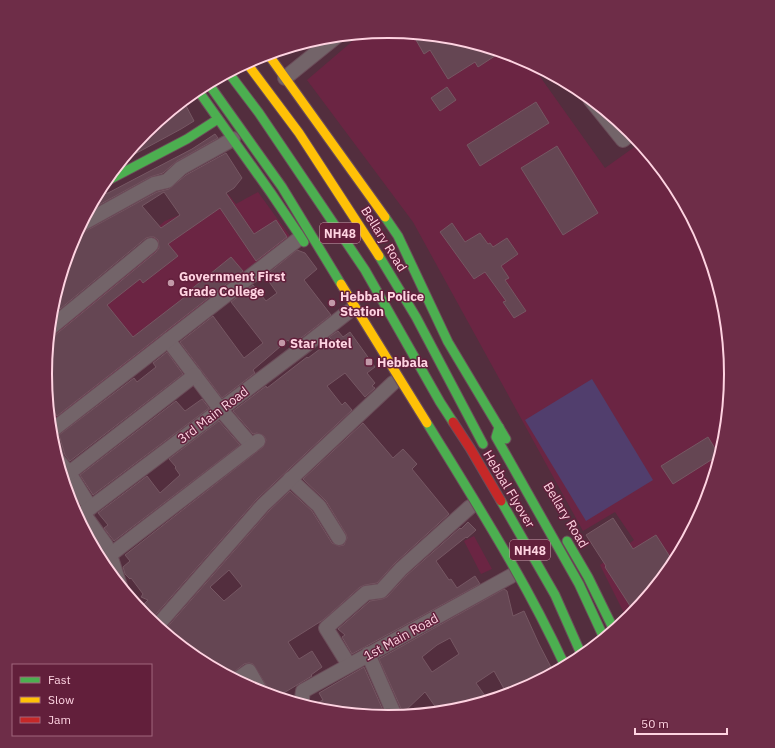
<svg xmlns="http://www.w3.org/2000/svg" width="775" height="748" font-family="'IBM Plex Sans',sans-serif">
<style>
.built{fill:#6b2543}
.green{fill:#513e6d}
.building{fill:#654653;stroke:#765763;fill-rule:evenodd}
.lines{fill:none;stroke-linecap:round;stroke-linejoin:round}
.street-casing{stroke:#6b4c59;stroke-width:16}
.fast-casing{stroke:#6b4c59;stroke-width:11}
.slow-casing{stroke:#6b4c59;stroke-width:11}
.jam-casing{stroke:#6b4c59;stroke-width:11}
.street{stroke:#736469;stroke-width:14}
.fast{stroke:#4caf50;stroke-width:9}
.slow{stroke:#ffc107;stroke-width:9}
.jam{stroke:#c62828;stroke-width:9}
.fast-bridge-casing{stroke:#6b4c59;stroke-width:11;stroke-linecap:butt}
.slow-bridge-casing{stroke:#6b4c59;stroke-width:11;stroke-linecap:butt}
.fast-bridge{stroke:#4caf50;stroke-width:9}
.slow-bridge{stroke:#ffc107;stroke-width:9}
.poi-dot{fill:#c299a8;stroke:#621f3b;stroke-width:1.5}
.labels{text-anchor:middle;dominant-baseline:central;stroke-width:3;stroke-linejoin:round;paint-order:stroke}
.shield{fill:#621f3b;stroke:#cf9daf;stroke-width:1}
.shield-label{font-size:12px;font-weight:bold;fill:#fed3e1}
.street-label{font-size:13px;fill:#fed3e1;stroke:#621f3b}
.poi-label{font-size:13px;font-weight:bold;fill:#fed3e1;stroke:#621f3b;text-anchor:start}
.rim{fill:none;stroke:#fed3e1;stroke-width:2}
</style>
<rect width="100%" height="100%" fill="#532e3e"/>
<!-- built -->
<g class="built">
<polygon points="388,31 455,38 519,57 531,64 605,168 640,143 673,184 704,243 724,307 730,374 724,441 704,505 673,565 627,619 600,565 634,540 615,512 583,531 413,222 307,80 362,33"/>
<polygon points="258,192 292,239 57,421 48,407 45,374 49,332 157,243 149,234 165,221 228,194 236,204"/>
<polygon points="474,536 492,569 481,574 464,541"/>
</g>
<!-- green -->
<polygon class="green" points="592,379 653,480 586,521 525,420"/>
<!-- building -->
<g class="building">
<polygon points="424,35 455,38 501,52 478,67 475,62 448,79 430,50 424,54 416,40"/>
<polygon points="447,87 456,100 440,111 431,98"/>
<polygon points="183,100 194,121 181,129 120,162 145,131"/>
<polygon points="536,102 549,123 480,166 467,145"/>
<polygon points="215,134 218,138 177,161 163,173 150,177 88,211 98,192 103,194 108,193 192,149"/>
<polygon points="557,146 598,213 563,235 521,168"/>
<path d="M226 153 242 178 234 188 226 193 254 234 276 220 287 237 256 261 220 208 168 244 178 256 143 283 140 279 107 305 133 337 190 293 189 291 231 257 243 271 57 416 47 403 45 374 48 338 54 336 156 252 159 248 158 240 154 237H150L146 238 60 309 58 305 51 311 71 243 76 232H84L157 192 169 189 186 175ZM164 192 180 215 161 228 142 206Z"/>
<polygon points="452,223 465,242 480,233 488,244 490,243 493,247 507,238 518,254 501,266 509,278 505,280 526,311 514,318 503,302 506,301 485,272 474,279 440,232"/>
<polygon points="297,250 305,253 317,269 304,280 331,315 292,345 288,340 253,370 255,373 222,398 180,342 213,316 244,358 263,343 231,302 253,285 266,301 277,293 265,276"/>
<polygon points="338,331 343,337 350,332 375,367 367,373 375,383 372,386 375,388 365,397 345,373 327,386 342,405 345,402 352,410 257,499 150,621 139,609 148,600 141,597 143,594 131,578 130,579 125,574 123,567 130,561 125,555 263,447 266,440 264,436 257,433 253,434 233,411 266,386 267,388 307,357 308,358 332,340 329,337"/>
<polygon points="167,352 183,374 70,461 65,455 59,435 134,378 137,382 156,367 153,363"/>
<polygon points="202,399 209,408 93,495 80,475 176,401 185,411"/>
<polygon points="219,421 240,445 114,541 104,528 108,525 98,513 147,476 160,493 180,475 175,468 176,467 169,459"/>
<path d="M363 423 393 458 403 449 417 464 412 469 449 514 395 563 377 583 365 585 360 587 323 620 288 642 299 659 312 651 322 667 311 675 312 676 277 697 269 695 268 688 253 664 249 663 244 664 229 676 206 664 201 655 196 658 163 632 269 511 290 491 312 511 332 543 339 546 344 545 347 538 346 534 326 501 303 479ZM229 570 242 586 224 601 210 587Z"/>
<polygon points="708,437 719,455 673,484 661,466"/>
<polygon points="63,479 79,506 73,510 71,505"/>
<polygon points="613,518 633,549 656,535 674,563 634,612 605,567 606,566 586,535"/>
<polygon points="468,522 476,530 467,538 466,537 436,561 449,580 451,579 457,588 475,576 480,584 352,654 342,637 345,635 338,629 370,601 382,599 387,597 407,575 460,528 461,529"/>
<path d="M504 589 507 591 513 616 524 611 539 644 553 671 519 691 507 694 494 671 476 683 488 700 454 710 439 712 425 692 403 713 379 659ZM450 638 459 654 432 672 422 657 437 645Z"/>
<polygon points="364,667 386,717 320,710 309,707 323,700 319,693"/>
</g>
<g class="lines">
<!-- street casing -->
<g class="street-casing">
<g id="street">
<polyline points="285,78 337,36"/>
<polyline points="590,99 623,140 632,133"/>
<polyline points="80,225 154,184 167,181 181,168 233,139"/>
<polyline points="49,329 151,245"/>
<polyline points="168,340 221,410 252,446"/>
<polyline points="50,432 301,237"/>
<polyline points="51,437 57,459 69,473 90,507"/>
<polyline points="69,473 195,375"/>
<polyline points="290,479 319,506 339,538"/>
<polyline points="83,513 106,545 110,555 120,586"/>
<polyline points="77,518 306,345 348,312"/>
<polyline points="110,555 258,441"/>
<polyline points="157,626 263,505 393,383"/>
<polyline points="368,654 395,716"/>
<polyline points="349,665 326,628 366,593 381,591 401,569 470,507"/>
<polyline points="236,680 249,671 261,692"/>
<polyline points="301,705 303,691 511,576"/>
</g>
</g>
<!-- fast casing -->
<g class="fast-casing">
<g id="fast">
<polyline points="228,72 259,113 365,270 440,402 453,422"/>
<polyline points="197,89 271,193 304,242"/>
<polyline points="103,183 187,139 218,119"/>
<polyline points="385,217 398,236 448,342 506,439"/>
<polyline points="379,256 416,317 483,444"/>
<polyline points="499,427 496,437 579,584 604,638"/>
<polyline points="501,501 555,595 582,656"/>
<polyline points="567,541 588,577 614,630"/>
</g>
</g>
<!-- slow casing -->
<g class="slow-casing">
<g id="slow">
<polyline points="268,54 385,217"/>
<polyline points="246,62 299,133 379,256"/>
</g>
</g>
<!-- jam casing -->
<g class="jam-casing">
<polyline id="jam" points="453,422 470,448 501,501"/>
</g>
<!-- street -->
<use href="#street" class="street"/>
<!-- fast -->
<use href="#fast" class="fast"/>
<!-- slow -->
<use href="#slow" class="slow"/>
<!-- jam -->
<use href="#jam" class="jam"/>
<!-- fast-bridge casing -->
<g class="fast-bridge-casing">
<g id="fast-bridge">
<polyline points="208,83 282,187 341,284"/>
<path d="M427 423C476 503 526 581 565 666"/>
</g>
</g>
<!-- slow-bridge casing -->
<g class="slow-bridge-casing">
<polyline id="slow-bridge" points="341,284 427,423"/>
</g>
<!-- fast-bridge -->
<use href="#fast-bridge" class="fast-bridge"/>
<!-- slow-bridge -->
<use href="#slow-bridge" class="slow-bridge"/>
</g>
<!-- markers -->
<g class="poi-dot">
<circle cx="171" cy="283" r="4"/>
<circle cx="332" cy="303" r="4"/>
<circle cx="282" cy="343" r="4"/>
<rect x="365" y="358" width="8" height="8" rx="2"/>
</g>
<g class="labels">
<!-- shield labels -->
<g class="shield">
<rect x="320" y="223" width="40" height="20" rx="3"/>
<rect x="510" y="540" width="40" height="20" rx="3"/>
</g>
<g class="shield-label">
<text x="340" y="233">NH48</text>
<text x="530" y="550">NH48</text>
</g>
<!-- street labels -->
<g class="street-label">
<text transform="translate(384 239) rotate(58)">Bellary Road</text>
<text transform="translate(213 415) rotate(-37)">3rd Main Road</text>
<text transform="translate(509 489) rotate(59)">Hebbal Flyover</text>
<text transform="translate(566 515) rotate(59)">Bellary Road</text>
<text transform="translate(401 637) rotate(-29)">1st Main Road</text>
</g>
<!-- poi labels -->
<g class="poi-label">
<text x="179" y="276">Government First<tspan x="179" dy="15">Grade College</tspan></text>
<text x="340" y="296">Hebbal Police<tspan x="340" dy="15">Station</tspan></text>
<text x="290" y="343">Star Hotel</text>
<text x="377" y="362">Hebbala</text>
</g>
</g>
<!-- crop -->
<path d="M0 0H775V748H0ZM52 374a336 336 0 1 1 672 0a336 336 0 1 1-672 0Z" fill="#6e2d48" fill-rule="evenodd"/>
<path class="rim" d="M52 374a336 336 0 1 1 672 0a336 336 0 1 1-672 0Z"/>
<!-- legend -->
<rect x="12" y="664" width="140" height="72" fill="#621f3b" stroke="#a0677d"/>
<rect x="20" y="677" width="20" height="6" fill="#4caf50" stroke="#a0677d"/>
<text x="48" y="684" font-size="12" fill="#fed3e1">Fast</text>
<rect x="20" y="697" width="20" height="6" fill="#ffc107" stroke="#a0677d"/>
<text x="48" y="704" font-size="12" fill="#fed3e1">Slow</text>
<rect x="20" y="717" width="20" height="6" fill="#c62828" stroke="#a0677d"/>
<text x="48" y="724" font-size="12" fill="#fed3e1">Jam</text>
<!-- scale -->
<path d="M635 728v6h92v-6" fill="none" stroke="#fed3e1" stroke-width="2"/>
<text x="641" y="728" font-size="12" fill="#fed3e1" stroke="#621f3b" stroke-width="3" paint-order="stroke">50 m</text>
</svg>
